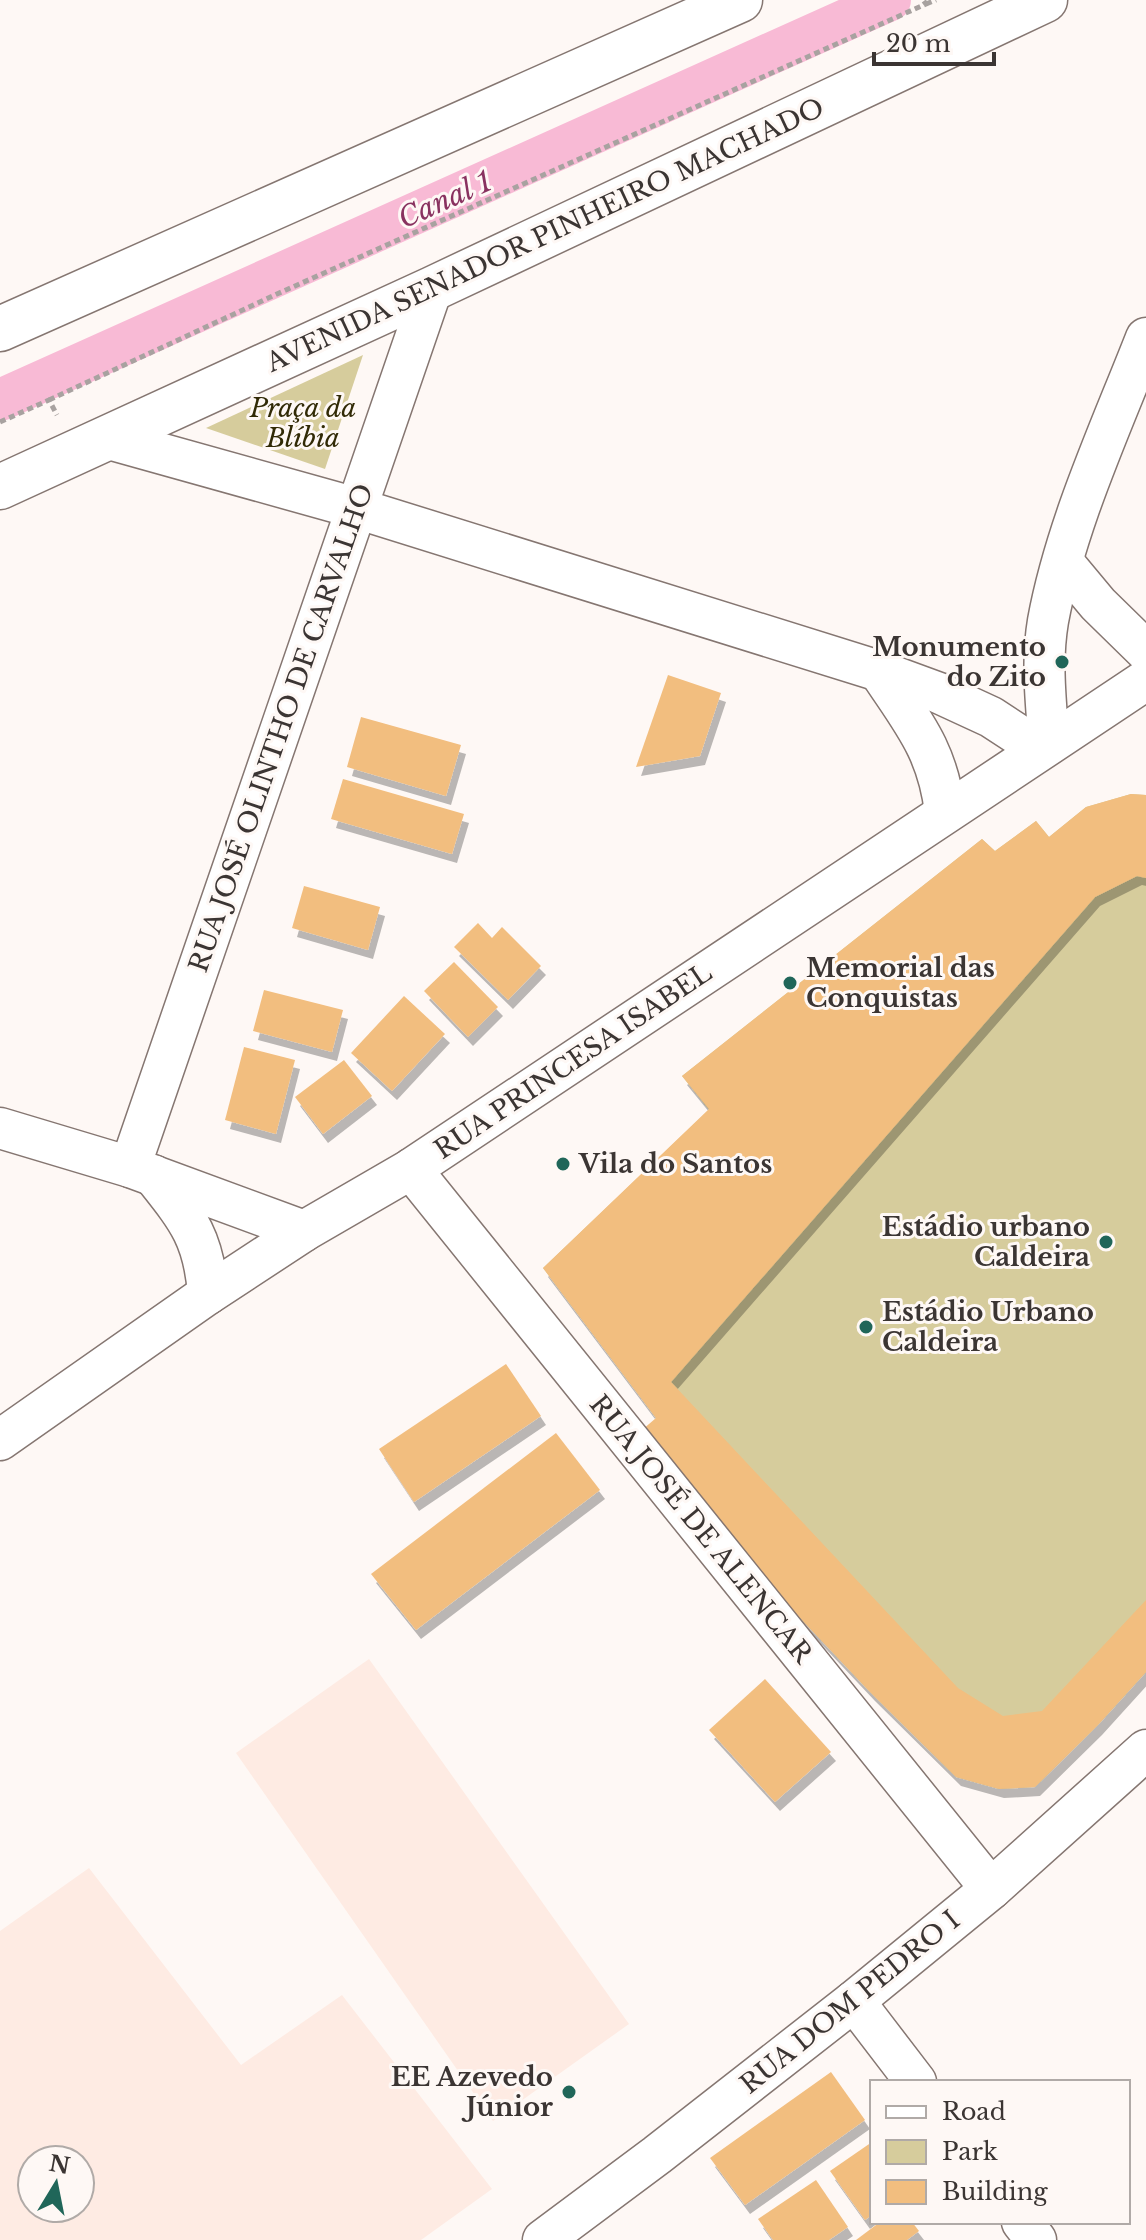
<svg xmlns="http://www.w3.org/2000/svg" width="1146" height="2240" font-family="'Libre Baskerville',serif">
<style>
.built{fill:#feebe3;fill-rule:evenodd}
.green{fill:#d6cc9c}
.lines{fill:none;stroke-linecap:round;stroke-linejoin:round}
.canal{stroke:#f8bad5;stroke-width:42}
.building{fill:#f2be7f;filter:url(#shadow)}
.minor-casing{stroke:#857671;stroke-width:43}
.primary-casing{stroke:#857671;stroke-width:47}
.path{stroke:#a8a2a0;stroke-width:5;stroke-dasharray:6 4;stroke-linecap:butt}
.minor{stroke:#fff;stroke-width:40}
.primary{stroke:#fff;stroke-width:44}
.poi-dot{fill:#206659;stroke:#fef8f5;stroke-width:3}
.labels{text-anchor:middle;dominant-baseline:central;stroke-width:6;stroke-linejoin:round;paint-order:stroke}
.street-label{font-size:26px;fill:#3b3533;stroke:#fef8f5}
.park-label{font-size:26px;font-style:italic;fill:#312a06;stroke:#fef8f5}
.poi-label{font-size:26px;font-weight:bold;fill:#3b3533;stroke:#fef8f5;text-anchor:end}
.water-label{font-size:28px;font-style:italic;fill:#893260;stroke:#fef8f5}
</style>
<defs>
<filter id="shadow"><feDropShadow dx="5" dy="9" stdDeviation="0" flood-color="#0004"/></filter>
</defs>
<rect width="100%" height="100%" fill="#fef8f5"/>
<!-- built -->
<g class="built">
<polygon points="369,1659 629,2024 493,2121 236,1753"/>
<path d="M89 1868 241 2065 342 1995 492 2189 421 2240H0V1931ZM80 2160V2208H32V2160Z"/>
</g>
<!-- green -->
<g class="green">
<polygon points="363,355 325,469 206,428"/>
<polygon points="1131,794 1146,795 1146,1672 1097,1726 1035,1787 999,1789 956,1777 870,1692 717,1530 656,1418 543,1268 709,1110 682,1076 982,839 995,851 1036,821 1049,837 1086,807"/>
</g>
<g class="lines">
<!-- canal -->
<polyline class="canal" points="0,400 890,0"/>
</g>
<!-- building -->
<g class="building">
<polygon points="668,675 721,693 700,756 636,767"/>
<polygon points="361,717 461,745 446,796 347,767"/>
<polygon points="343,779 464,814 452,854 331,819"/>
<polygon points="1131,794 1146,795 1146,878 1137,876 1095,897 671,1382 958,1688 1003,1716 1042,1711 1146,1600 1146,1672 1097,1726 1035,1787 999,1789 956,1777 870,1692 717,1530 635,1436 656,1418 543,1268 709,1109 682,1076 982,839 995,851 1036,821 1049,837 1086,807"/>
<polygon points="304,886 380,907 368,950 292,928"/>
<polygon points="478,923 492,938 502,927 541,966 508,1000 454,947"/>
<polygon points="454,962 498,1007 468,1037 424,991"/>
<polygon points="264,990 343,1010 332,1052 253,1031"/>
<polygon points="404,996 445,1034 392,1091 351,1053"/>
<polygon points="244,1047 295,1060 276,1134 225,1120"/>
<polygon points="344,1060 372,1096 323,1134 295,1097"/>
<polygon points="506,1364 541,1416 414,1502 379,1449"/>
<polygon points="556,1433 600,1490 416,1630 371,1574"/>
<polygon points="765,1679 831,1752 775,1802 709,1730"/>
<polygon points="831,2072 865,2120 745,2205 710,2158"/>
<polygon points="872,2142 872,2215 865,2220 830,2171"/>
<polygon points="816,2180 848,2227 829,2240 773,2240 758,2219"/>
<polygon points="880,2222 912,2222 919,2231 907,2240 856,2240"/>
</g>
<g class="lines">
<!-- minor casing -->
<g class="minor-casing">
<g id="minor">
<polyline points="109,439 356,508 879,671 939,693 991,717 1040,749"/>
<polyline points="1063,562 1098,604 1146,651"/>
<path d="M879 671C912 721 938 750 945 812"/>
<path d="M1049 744C1046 703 1041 662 1048 621 1066 524 1110 430 1146 338"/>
<polyline points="0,1128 130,1167 304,1231"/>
<polyline points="130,1167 432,289"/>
<polyline points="411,1169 991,1889"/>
<path d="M153 1175C187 1218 204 1237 208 1294"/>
<polyline points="0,1440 208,1294 304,1231 411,1169 1146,680"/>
<polyline points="854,2001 916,2082"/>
<polyline points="1022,2222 1036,2240"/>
<polyline points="543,2240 657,2155 854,2001 991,1889 1146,1750"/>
</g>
</g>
<!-- primary casing -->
<g class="primary-casing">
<g id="primary">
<polyline points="0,329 740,0"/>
<polyline points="0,487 432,289 1045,0"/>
</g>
</g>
<!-- path -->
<g class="path">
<polyline points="926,4 936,0"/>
<polyline points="49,400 277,294 926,4 923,0"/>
<polyline points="0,422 49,400 57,415"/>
</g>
<!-- minor -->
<use href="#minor" class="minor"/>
<!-- primary -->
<use href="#primary" class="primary"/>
</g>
<!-- markers -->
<g class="poi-dot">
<circle cx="1062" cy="662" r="8"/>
<circle cx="790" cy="983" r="8"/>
<circle cx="563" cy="1164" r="8"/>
<circle cx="1106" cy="1242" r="8"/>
<circle cx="866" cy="1327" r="8"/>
<circle cx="569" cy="2092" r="8"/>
</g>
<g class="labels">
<!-- street labels -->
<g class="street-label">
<text transform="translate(545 235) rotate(-25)">AVENIDA SENADOR PINHEIRO MACHADO</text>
<text transform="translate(281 728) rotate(-71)">RUA JOSÉ OLINTHO DE CARVALHO</text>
<text transform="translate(573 1061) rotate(-34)">RUA PRINCESA ISABEL</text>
<text transform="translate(701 1529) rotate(51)">RUA JOSÉ DE ALENCAR</text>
<text transform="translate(850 2002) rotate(-39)">RUA DOM PEDRO I</text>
</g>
<!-- park labels -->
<g class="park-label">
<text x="303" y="408">Praça da<tspan x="303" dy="30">Blíbia</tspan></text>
</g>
<!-- poi labels -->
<g class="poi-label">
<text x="1046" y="647">Monumento<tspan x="1046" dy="30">do Zito</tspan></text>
<text x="806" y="968" text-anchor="start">Memorial das<tspan x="806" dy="30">Conquistas</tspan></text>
<text x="579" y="1164" text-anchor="start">Vila do Santos</text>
<text x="1090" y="1227">Estádio urbano<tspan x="1090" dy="30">Caldeira</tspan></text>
<text x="882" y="1312" text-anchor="start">Estádio Urbano<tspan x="882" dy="30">Caldeira</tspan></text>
<text x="553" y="2077">EE Azevedo<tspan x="553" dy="30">Júnior</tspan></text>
</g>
<!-- water labels -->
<g class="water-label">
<text transform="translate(445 200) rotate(-24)">Canal 1</text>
</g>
</g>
<!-- legend -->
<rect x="870" y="2080" width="260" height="144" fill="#fef8f5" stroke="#b0aaa7" stroke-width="2"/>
<rect x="886" y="2106" width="40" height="12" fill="#ffffff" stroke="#b0aaa7" stroke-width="2"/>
<text x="942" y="2120" font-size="24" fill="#3b3533">Road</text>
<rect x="886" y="2140" width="40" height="24" fill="#d6cc9c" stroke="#b0aaa7" stroke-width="2"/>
<text x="942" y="2160" font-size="24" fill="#3b3533">Park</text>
<rect x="886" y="2180" width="40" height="24" fill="#f2be7f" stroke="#b0aaa7" stroke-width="2"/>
<text x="942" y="2200" font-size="24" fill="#3b3533">Building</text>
<!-- north arrow -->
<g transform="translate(56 2184) rotate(10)"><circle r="38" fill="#fef8f5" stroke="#b0aaa7" stroke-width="2"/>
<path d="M0-6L14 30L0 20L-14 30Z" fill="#206659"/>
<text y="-12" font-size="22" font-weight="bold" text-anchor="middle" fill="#3b3533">N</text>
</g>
<!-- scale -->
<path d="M874 52v12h120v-12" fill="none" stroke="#3b3533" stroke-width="4"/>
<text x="886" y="52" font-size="24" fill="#3b3533" stroke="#fef8f5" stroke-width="6" paint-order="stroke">20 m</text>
</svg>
